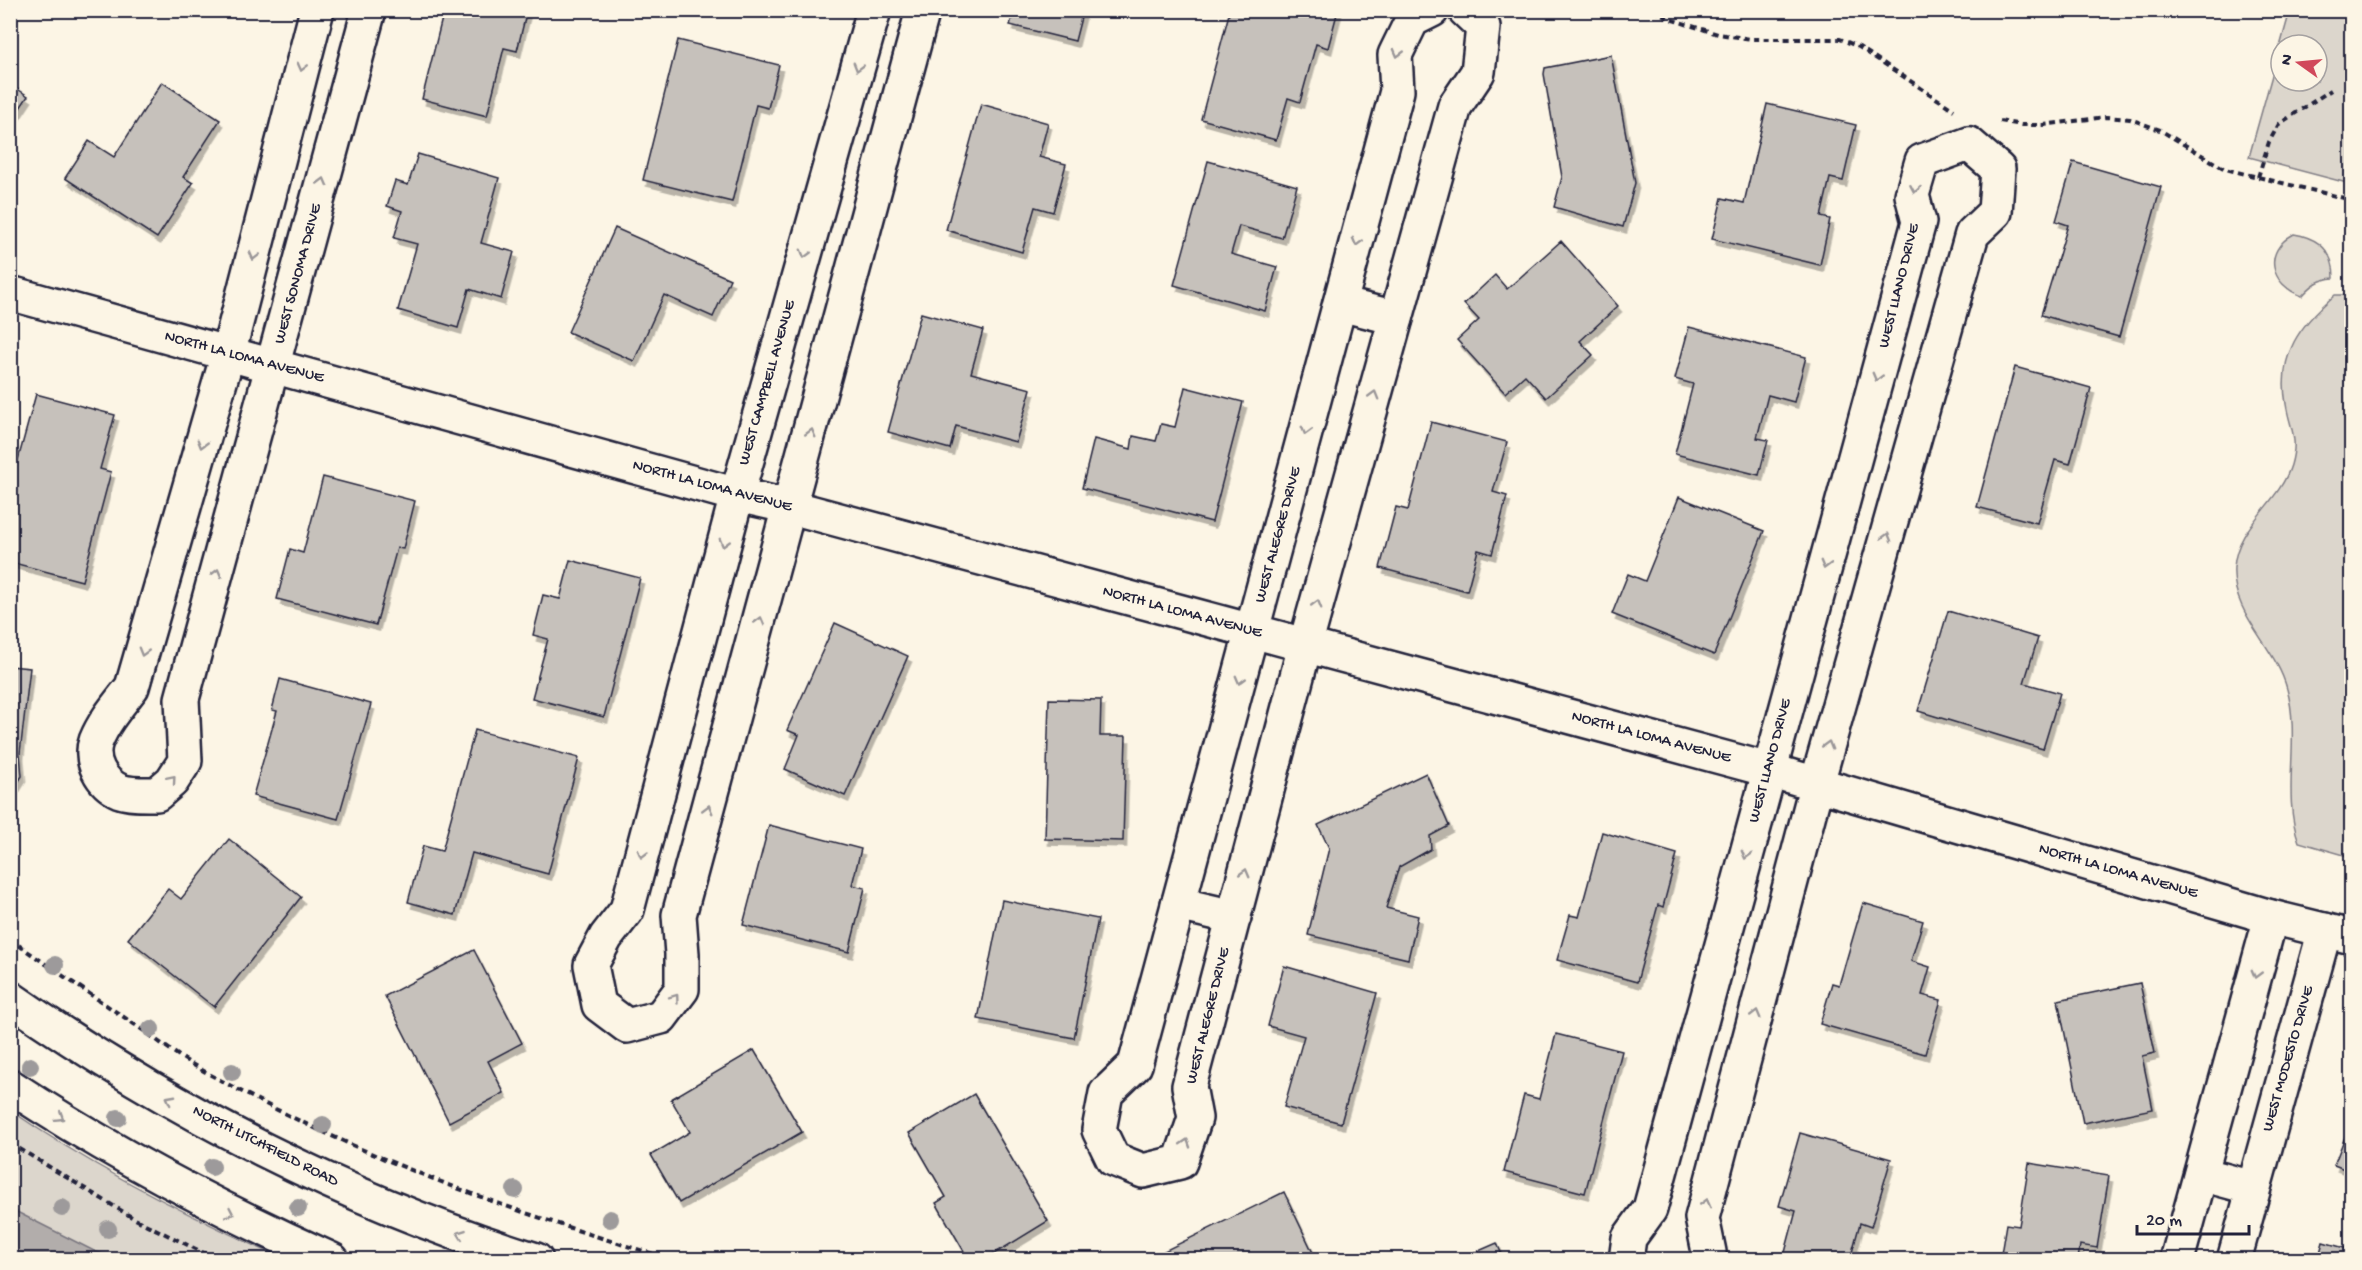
<svg xmlns="http://www.w3.org/2000/svg" width="2362" height="1270" font-family="'Gochi Hand',sans-serif">
<style>
.green{fill:#dcd6cc;stroke:#7f7c84;stroke-width:1.5;fill-rule:evenodd}
.water{fill:#b2adab;stroke:#78757e;stroke-width:1.5}
.building{fill:#c6c1bb;stroke:#22223b;stroke-width:1.5;filter:url(#shadow)}
.lines{fill:none;stroke-linecap:round;stroke-linejoin:round}
.minor-casing{stroke:#22223b;stroke-width:38}
.secondary-casing{stroke:#22223b;stroke-width:38}
.path{stroke:#22223b;stroke-width:4;stroke-dasharray:6 4.5;stroke-linecap:butt}
.minor{stroke:#fcf5e5;stroke-width:33}
.secondary{stroke:#fcf5e5;stroke-width:33}
.tree{fill:#9d9a9b}
.oneway{stroke:#9a9698}
.labels{text-anchor:middle;dominant-baseline:central;stroke-width:4.5;stroke-linejoin:round;paint-order:stroke}
.street-label{font-size:16px;fill:#22223b;stroke:#fcf5e5}
</style>
<defs>
<filter id="shadow"><feDropShadow dx="3.5" dy="6" stdDeviation="0" flood-color="#0004"/></filter>
</defs>
<rect width="100%" height="100%" fill="#fcf5e5"/>
<filter id="ink" filterUnits="userSpaceOnUse"><feTurbulence type="fractalNoise" baseFrequency=".0167" numOctaves="2"/><feDisplacementMap in="SourceGraphic" scale="12" xChannelSelector="R" yChannelSelector="G"/><feConvolveMatrix kernelMatrix="1 2 1 2 8 2 1 2 1" color-interpolation-filters="sRGB"/></filter>
<g filter="url(#ink)">
<!-- green -->
<g class="green">
<path d="M2290 11H2351V184L2249 157ZM2281 45H2317V81H2281Z"/>
<path d="M2294 234C2319 238 2334 251 2334 278 2319 279 2312 285 2302 296 2270 285 2262 251 2294 234Z"/>
<path d="M2335 295H2352L2351 857 2299 842C2281 794 2301 739 2287 689 2276 646 2231 615 2234 567 2237 525 2279 504 2291 465 2299 437 2290 430 2286 404 2277 354 2300 325 2335 295Z"/>
<path d="M10 1110C94 1168 192 1218 284 1259H11Z"/>
</g>
<!-- water -->
<polygon class="water" points="11,1209 96,1252 123,1259 11,1259"/>
<!-- building -->
<g class="building">
<polygon points="444,10 527,10 517,51 504,48 487,116 422,99"/>
<polygon points="1014,10 1083,10 1075,41 1010,25"/>
<polygon points="1230,10 1338,10 1328,48 1316,44 1300,102 1288,98 1276,140 1201,119"/>
<polygon points="678,40 779,65 768,108 756,105 732,202 643,180"/>
<polygon points="1611,55 1635,183 1623,227 1554,207 1562,177 1544,74 1545,68"/>
<polygon points="162,82 220,120 183,177 193,183 157,238 65,178 89,141 114,157"/>
<polygon points="10,84 28,96 10,123"/>
<polygon points="981,104 1048,123 1039,157 1066,164 1053,212 1035,207 1022,252 946,230"/>
<polygon points="1767,104 1856,125 1843,181 1830,178 1821,217 1830,219 1820,265 1712,239 1722,198 1744,203"/>
<polygon points="418,154 499,178 481,243 514,252 501,299 469,289 458,328 398,310 417,244 394,238 402,211 387,206 395,181 408,185"/>
<polygon points="1208,161 1297,186 1282,238 1239,226 1231,254 1277,267 1265,311 1174,285"/>
<polygon points="2073,162 2161,187 2119,337 2041,315 2068,225 2056,221"/>
<polygon points="615,228 730,279 713,317 664,295 634,361 568,332"/>
<polygon points="1561,241 1618,306 1580,341 1593,355 1546,398 1525,375 1505,393 1457,340 1479,320 1464,304 1495,275 1507,289"/>
<polygon points="921,313 983,330 971,373 1031,389 1016,442 956,426 950,449 888,432"/>
<polygon points="1689,327 1806,357 1794,402 1768,395 1757,438 1768,440 1759,475 1675,454 1693,384 1675,379"/>
<polygon points="2015,367 2091,388 2070,464 2055,460 2037,523 1977,507"/>
<polygon points="1185,387 1243,402 1212,522 1082,488 1094,439 1131,449 1133,436 1156,441 1161,424 1175,427"/>
<polygon points="36,394 115,415 100,469 111,472 82,581 10,562 10,489"/>
<polygon points="1431,422 1507,442 1493,492 1507,496 1492,554 1478,550 1467,591 1380,568 1396,507 1408,510"/>
<polygon points="323,477 415,501 403,549 397,548 376,625 277,599 290,549 303,553"/>
<polygon points="1679,497 1764,531 1714,655 1612,614 1628,574 1645,581"/>
<polygon points="570,560 640,578 604,717 532,698 548,639 533,635 543,595 560,599"/>
<polygon points="1948,611 2038,638 2024,683 2060,693 2043,749 1918,711"/>
<polygon points="835,623 908,656 845,796 785,769 799,735 787,730"/>
<polygon points="10,666 30,668 20,753 22,776 10,795"/>
<polygon points="280,679 371,704 338,819 253,796 277,711 272,710"/>
<polygon points="1049,699 1101,700 1100,736 1126,736 1123,841 1045,839"/>
<polygon points="475,730 579,758 548,874 472,853 455,915 408,902 423,846 442,851"/>
<polygon points="1426,773 1449,826 1430,836 1431,849 1399,867 1386,908 1418,916 1408,959 1308,935 1329,848 1318,825"/>
<polygon points="769,825 861,849 852,885 865,888 849,952 743,925"/>
<polygon points="1602,832 1677,854 1663,907 1658,905 1637,982 1557,960 1570,915 1579,917"/>
<polygon points="229,839 301,897 214,1007 128,939 168,889 181,899"/>
<polygon points="1002,900 1098,919 1074,1038 978,1019"/>
<polygon points="1863,903 1923,921 1911,961 1930,967 1922,995 1941,1000 1925,1054 1820,1024 1832,983 1839,985"/>
<polygon points="474,950 522,1043 488,1061 504,1093 449,1122 385,996"/>
<polygon points="1284,966 1377,993 1341,1123 1284,1107 1304,1036 1268,1026"/>
<polygon points="2140,983 2155,1053 2142,1056 2153,1109 2083,1123 2058,1000"/>
<polygon points="1556,1034 1622,1051 1585,1193 1504,1172 1524,1095 1539,1099"/>
<polygon points="754,1050 802,1132 679,1203 651,1155 690,1132 671,1099"/>
<polygon points="974,1094 1048,1221 984,1260 969,1260 936,1203 946,1197 909,1133"/>
<polygon points="2352,1119 2352,1172 2334,1165"/>
<polygon points="1800,1133 1891,1159 1871,1227 1860,1223 1850,1260 1783,1260 1796,1211 1779,1206"/>
<polygon points="2029,1163 2109,1176 2097,1248 2080,1245 2078,1260 2000,1260 2006,1224 2019,1226"/>
<polygon points="1284,1192 1314,1255 1305,1260 1158,1260 1156,1255"/>
<polygon points="2323,1242 2352,1250 2352,1260 2318,1260"/>
<polygon points="1497,1243 1504,1260 1458,1260"/>
</g>
<g class="lines">
<!-- minor casing -->
<g class="minor-casing">
<g id="minor">
<path d="M317 10 228 354 132 687C119 704 104 721 96 741 89 760 101 783 120 791 131 795 145 794 157 794L172 781 185 761 182 699 369 10"/>
<polyline points="874,10 737,495 627,910 606,937 591,965 599,1005 627,1026 661,1017 682,989 682,954 679,915 923,10"/>
<polyline points="1432,10 1412,20 1395,55 1397,91 1135,1065 1106,1093 1099,1130 1113,1159 1143,1171 1180,1162 1195,1118 1189,1086 1305,646 1455,106 1478,72 1483,27 1465,10"/>
<polyline points="10,293 737,495 791,507 1769,770 2271,917 2352,937"/>
<polyline points="1340,304 1396,318"/>
<polyline points="1178,904 1234,917"/>
<polyline points="2201,1174 2253,1188"/>
<polyline points="1626,1260 1629,1238 1650,1209 1919,222 1912,195 1922,161 1969,144 1998,169 1995,212 1972,234 1817,783 1702,1218 1709,1252 1707,1260"/>
<polyline points="2177,1260 2271,917"/>
<polyline points="2234,1260 2325,930"/>
</g>
</g>
<!-- secondary casing -->
<g class="secondary-casing">
<g id="secondary">
<path d="M10 998C170 1110 349 1202 536 1260"/>
<path d="M10 1086C113 1154 220 1210 332 1260"/>
</g>
</g>
<!-- path -->
<g class="path">
<polyline points="1653,10 1673,20 1718,34 1751,39 1840,39 1859,47 1954,110"/>
<polyline points="2000,121 2021,125 2043,125 2106,117 2130,119 2160,130 2225,169 2352,200"/>
<polyline points="2258,177 2269,142 2279,124 2331,90"/>
<path d="M10 939C51 968 93 996 134 1024 156 1039 178 1057 202 1070 351 1154 510 1212 674 1260"/>
<polyline points="10,1143 135,1219 218,1260"/>
</g>
<!-- minor -->
<use href="#minor" class="minor"/>
<!-- secondary -->
<use href="#secondary" class="secondary"/>
</g>
<!-- trees -->
<g class="tree">
<circle cx="55" cy="965" r="9"/>
<circle cx="151" cy="1029" r="9"/>
<circle cx="30" cy="1066" r="9"/>
<circle cx="232" cy="1072" r="9"/>
<circle cx="118" cy="1118" r="9"/>
<circle cx="323" cy="1125" r="9"/>
<circle cx="212" cy="1167" r="9"/>
<circle cx="515" cy="1190" r="9"/>
<circle cx="62" cy="1208" r="9"/>
<circle cx="298" cy="1208" r="9"/>
<circle cx="610" cy="1219" r="9"/>
<circle cx="108" cy="1229" r="9"/>
</g>
<!-- one-way arrows -->
<defs><path id="oneway-chevron" d="M-2-3.5L2.5 0L-2 3.5" fill="none" stroke-width="1.6" stroke-linecap="round" stroke-linejoin="round" transform="scale(1.5)"/></defs>
<g class="oneway">
<use href="#oneway-chevron" transform="translate(1398 53) rotate(105)"/>
<use href="#oneway-chevron" transform="translate(302 67) rotate(104)"/>
<use href="#oneway-chevron" transform="translate(858 67) rotate(106)"/>
<use href="#oneway-chevron" transform="translate(323 182) rotate(-75)"/>
<use href="#oneway-chevron" transform="translate(1915 189) rotate(100)"/>
<use href="#oneway-chevron" transform="translate(1357 242) rotate(105)"/>
<use href="#oneway-chevron" transform="translate(805 254) rotate(106)"/>
<use href="#oneway-chevron" transform="translate(254 256) rotate(104)"/>
<use href="#oneway-chevron" transform="translate(1877 377) rotate(105)"/>
<use href="#oneway-chevron" transform="translate(1374 395) rotate(-74)"/>
<use href="#oneway-chevron" transform="translate(1306 431) rotate(105)"/>
<use href="#oneway-chevron" transform="translate(811 433) rotate(-75)"/>
<use href="#oneway-chevron" transform="translate(202 444) rotate(106)"/>
<use href="#oneway-chevron" transform="translate(1887 537) rotate(-74)"/>
<use href="#oneway-chevron" transform="translate(724 543) rotate(105)"/>
<use href="#oneway-chevron" transform="translate(1825 565) rotate(105)"/>
<use href="#oneway-chevron" transform="translate(217 573) rotate(-75)"/>
<use href="#oneway-chevron" transform="translate(1317 604) rotate(-74)"/>
<use href="#oneway-chevron" transform="translate(760 621) rotate(-75)"/>
<use href="#oneway-chevron" transform="translate(143 652) rotate(106)"/>
<use href="#oneway-chevron" transform="translate(1240 680) rotate(105)"/>
<use href="#oneway-chevron" transform="translate(1828 745) rotate(-74)"/>
<use href="#oneway-chevron" transform="translate(172 779) rotate(-49)"/>
<use href="#oneway-chevron" transform="translate(708 809) rotate(-75)"/>
<use href="#oneway-chevron" transform="translate(642 854) rotate(105)"/>
<use href="#oneway-chevron" transform="translate(1746 855) rotate(105)"/>
<use href="#oneway-chevron" transform="translate(1245 873) rotate(-75)"/>
<use href="#oneway-chevron" transform="translate(2256 974) rotate(105)"/>
<use href="#oneway-chevron" transform="translate(675 998) rotate(-54)"/>
<use href="#oneway-chevron" transform="translate(1756 1014) rotate(-75)"/>
<use href="#oneway-chevron" transform="translate(170 1099) rotate(-152)"/>
<use href="#oneway-chevron" transform="translate(60 1117) rotate(32)"/>
<use href="#oneway-chevron" transform="translate(1186 1143) rotate(-72)"/>
<use href="#oneway-chevron" transform="translate(1706 1203) rotate(-75)"/>
<use href="#oneway-chevron" transform="translate(230 1213) rotate(25)"/>
<use href="#oneway-chevron" transform="translate(461 1234) rotate(-160)"/>
</g>
</g>
<g class="labels">
<!-- street labels -->
<g class="street-label">
<text transform="translate(299 274) rotate(-75)">WEST SONOMA DRIVE</text>
<text transform="translate(1900 286) rotate(-76)">WEST LLANO DRIVE</text>
<text transform="translate(244 358) rotate(15)">NORTH LA LOMA AVENUE</text>
<text transform="translate(768 383) rotate(-74)">WEST CAMPBELL AVENUE</text>
<text transform="translate(712 487) rotate(15)">NORTH LA LOMA AVENUE</text>
<text transform="translate(1279 535) rotate(-75)">WEST ALEGRE DRIVE</text>
<text transform="translate(1182 613) rotate(15)">NORTH LA LOMA AVENUE</text>
<text transform="translate(1651 738) rotate(15)">NORTH LA LOMA AVENUE</text>
<text transform="translate(1771 761) rotate(-75)">WEST LLANO DRIVE</text>
<text transform="translate(2118 872) rotate(16)">NORTH LA LOMA AVENUE</text>
<text transform="translate(1209 1016) rotate(-76)">WEST ALEGRE DRIVE</text>
<text transform="translate(2289 1059) rotate(-74)">WEST MODESTO DRIVE</text>
<text transform="translate(265 1147) rotate(27)">NORTH LITCHFIELD ROAD</text>
</g>
</g>
<!-- margin -->
<rect width="2362" height="1270" fill="none" stroke="#fcf5e5" stroke-width="36"/>
<rect x="18" y="18" width="2326" height="1234" fill="none" stroke="#22223b" stroke-width="2" filter="url(#ink)"/>
<!-- north arrow -->
<g transform="translate(2299 63) rotate(285)"><circle r="28" fill="#fcf5e5" stroke="#a5a1a1" stroke-width="1.5"/>
<path d="M0-4.5L10 22L0 15L-10 22Z" fill="#d1495b"/>
<text y="-9" font-size="16" font-weight="bold" text-anchor="middle" fill="#22223b">N</text>
</g>
<!-- scale -->
<path d="M2137 1225v9h112v-9" fill="none" stroke="#22223b" stroke-width="3"/>
<text x="2146" y="1225" font-size="18" fill="#22223b" stroke="#fcf5e5" stroke-width="4.5" paint-order="stroke">20 m</text>
</svg>
